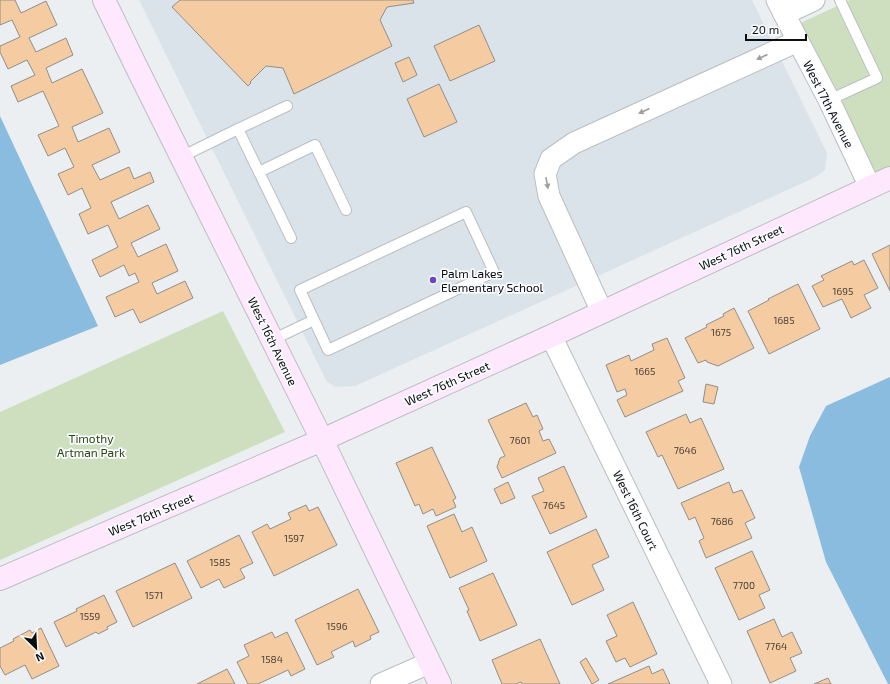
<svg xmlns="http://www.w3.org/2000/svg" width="890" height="684" font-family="'Exo 2',sans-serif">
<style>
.built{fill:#dae3ea}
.green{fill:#cddfbf}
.water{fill:#89bcdf}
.building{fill:#f5cba1;stroke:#908e8b}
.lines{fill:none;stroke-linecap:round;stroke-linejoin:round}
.lane-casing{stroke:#bbbec0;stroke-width:12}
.street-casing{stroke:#bbbec0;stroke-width:23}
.secondary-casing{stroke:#bbbec0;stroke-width:24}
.lane{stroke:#fff;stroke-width:10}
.street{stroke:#fff;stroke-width:21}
.secondary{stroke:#fde8fe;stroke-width:22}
.oneway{fill:#9e9e9f}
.poi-dot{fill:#6945be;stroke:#fafcff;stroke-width:1.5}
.labels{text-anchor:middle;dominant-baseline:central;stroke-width:3.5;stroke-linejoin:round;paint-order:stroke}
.number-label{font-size:10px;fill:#463c33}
.street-label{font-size:12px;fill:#0c0d0e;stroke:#fafcff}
.poi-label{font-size:12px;fill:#0c0d0e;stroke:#fafcff;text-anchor:start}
.park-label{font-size:12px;fill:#2d4511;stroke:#fafcff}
</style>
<rect width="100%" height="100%" fill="#eceff1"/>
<!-- built -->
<polygon class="built" points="139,0 752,0 827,153 825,170 816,177 355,386 336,387 327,382"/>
<!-- green -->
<g class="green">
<polygon points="850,0 890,0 890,171 867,181 794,26"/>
<polygon points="223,311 285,432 0,560 0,412"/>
</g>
<!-- water -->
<g class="water">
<polygon points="0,116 98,326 0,365"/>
<polygon points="890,377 890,684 888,684 826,562 799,467 810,436 826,406"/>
</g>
<!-- building -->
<g class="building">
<polygon points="0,0 15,0 21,13 46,1 57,25 29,38 36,52 66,38 73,55 46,68 52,83 82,69 103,113 72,127 78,142 109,128 120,152 92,165 100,180 129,167 134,179 150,172 154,182 111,202 119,219 148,205 160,229 131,243 138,257 166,244 178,271 152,283 157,294 185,281 193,298 140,323 133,309 115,317 106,297 139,282 135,273 129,276 124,265 100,277 92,260 118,247 108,225 88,234 79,214 91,208 82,188 68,195 58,174 74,167 65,148 48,156 38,135 59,126 43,91 18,102 11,86 35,75 27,60 8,69 0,52 0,46 20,37 12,20 0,25"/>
<polygon points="180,0 413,0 414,3 387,7 380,20 392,46 294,94 283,68 266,66 250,82 251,83 248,86 172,7"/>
<polygon points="479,25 495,61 450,81 434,46"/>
<polygon points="409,57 417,75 403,82 395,63"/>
<polygon points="439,84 457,122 424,137 407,99"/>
<polygon points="890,245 890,291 872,254"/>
<polygon points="864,260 878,288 864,295 871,308 851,318 842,299 823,307 812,286 824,280 821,276 852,261 854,265"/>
<polygon points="798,284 820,329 769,354 748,311 769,300 768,299"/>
<polygon points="734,308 754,348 718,366 707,362 706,360 698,363 685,338 707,327 706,325 724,316 723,314"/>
<polygon points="667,338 685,378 678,381 683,391 625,417 617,400 627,395 625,389 617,392 606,365 629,355 631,361 654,350 652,344"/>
<polygon points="706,384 718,387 714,404 703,402"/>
<polygon points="526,403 533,417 537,415 543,429 539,431 543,441 549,439 556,453 502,478 497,467 500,458 505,456 488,420"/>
<polygon points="686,414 690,423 701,418 724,469 678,489 662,455 658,457 646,432"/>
<polygon points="432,447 456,498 453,500 456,507 436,516 433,509 423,514 419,504 415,506 396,463"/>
<polygon points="564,466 587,517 550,534 532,496 544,491 538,478"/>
<polygon points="508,482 515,498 501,504 494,489"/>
<polygon points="729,482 733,493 742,490 755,518 745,523 752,538 706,558 699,541 704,538 695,517 689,520 681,503"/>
<polygon points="306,505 309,511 318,507 337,545 274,576 252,532 267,524 270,529 291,519 288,513"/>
<polygon points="454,514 462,532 472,527 487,561 450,578 427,526"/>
<polygon points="596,529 609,557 592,565 604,590 572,605 547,552"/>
<polygon points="239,535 253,563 240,569 245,578 224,588 219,579 201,588 187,561"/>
<polygon points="752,551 770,590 759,595 765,608 739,620 715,568"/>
<polygon points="175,563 192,598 133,627 116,591"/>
<polygon points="493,573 517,625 480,641 467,611 469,610 459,588"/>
<polygon points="358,589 379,632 370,636 371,639 355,647 353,641 331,652 334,657 317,665 295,620"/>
<polygon points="104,595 117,622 107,627 108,629 98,634 96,632 66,647 54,622 77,611 76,609"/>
<polygon points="633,602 657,654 630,667 625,658 616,662 606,641 617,636 607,615"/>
<polygon points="774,619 782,637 792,632 802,653 790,658 796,671 770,683 747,631"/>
<polygon points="41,628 59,666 32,679 25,665 5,675 0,666 0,648 14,641 13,639 30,630 32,633"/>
<polygon points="272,632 275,638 287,632 305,669 291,676 288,670 258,684 248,684 237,662 249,656 244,645"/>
<polygon points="540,639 560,684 522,684 521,682 516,684 502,684 492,660"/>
<polygon points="586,658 599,680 592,684 580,662"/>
<polygon points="649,666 652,674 663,669 670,684 608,684"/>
<polygon points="227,669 235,684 197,684"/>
<polygon points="828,678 831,684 814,684"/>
</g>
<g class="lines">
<!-- lane casing -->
<g class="lane-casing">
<g id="lane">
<polyline points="829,100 877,78 840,0"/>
<polyline points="238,129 287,106"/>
<polyline points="181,157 238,129 291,238"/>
<polyline points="259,172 315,145 346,210"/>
<polyline points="272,340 314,320 328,350 494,272 466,212 300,290 314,320"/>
</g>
</g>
<!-- street casing -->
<g class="street-casing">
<g id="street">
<polyline points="777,0 798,41 829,100 870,187"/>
<polyline points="784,14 814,0"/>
<polyline points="602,312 549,196 545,174 551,159 574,143 798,41"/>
<polyline points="551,336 721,684"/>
<polyline points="381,684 429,663"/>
</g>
</g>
<!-- secondary casing -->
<g class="secondary-casing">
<g id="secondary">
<polyline points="104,0 134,62 322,440 440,684"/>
<polyline points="0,579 322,440 551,336 890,178"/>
</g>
</g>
<!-- lane -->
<use href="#lane" class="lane"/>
<!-- street -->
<use href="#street" class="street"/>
<!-- secondary -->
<use href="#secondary" class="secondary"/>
</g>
<!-- one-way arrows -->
<defs><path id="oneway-solid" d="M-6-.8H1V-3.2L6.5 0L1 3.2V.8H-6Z"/></defs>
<g class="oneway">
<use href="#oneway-solid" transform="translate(762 57) rotate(156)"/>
<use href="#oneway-solid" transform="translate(644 111) rotate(156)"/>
<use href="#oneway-solid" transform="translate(547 183) rotate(79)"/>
</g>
<!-- markers -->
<circle class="poi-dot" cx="433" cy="280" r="4"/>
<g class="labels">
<!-- number labels -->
<g class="number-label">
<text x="843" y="291">1695</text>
<text x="784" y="320">1685</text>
<text x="721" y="332">1675</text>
<text x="645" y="371">1665</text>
<text x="520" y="440">7601</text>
<text x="685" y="450">7646</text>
<text x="554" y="505">7645</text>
<text x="722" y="521">7686</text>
<text x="294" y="538">1597</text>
<text x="220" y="562">1585</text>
<text x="744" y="585">7700</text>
<text x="154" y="595">1571</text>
<text x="90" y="616">1559</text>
<text x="337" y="626">1596</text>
<text x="776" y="646">7764</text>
<text x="272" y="659">1584</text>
</g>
<!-- street labels -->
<g class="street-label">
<text transform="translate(829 104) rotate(63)">West 17th Avenue</text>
<text transform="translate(741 247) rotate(-25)">West 76th Street</text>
<text transform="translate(273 341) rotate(64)">West 16th Avenue</text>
<text transform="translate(447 383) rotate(-24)">West 76th Street</text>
<text transform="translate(636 510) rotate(64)">West 16th Court</text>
<text transform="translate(151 514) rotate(-23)">West 76th Street</text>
</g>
<!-- poi labels -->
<g class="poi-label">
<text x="441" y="273">Palm Lakes<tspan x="441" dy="14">Elementary School</tspan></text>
</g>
<!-- park labels -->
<g class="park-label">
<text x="91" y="438">Timothy<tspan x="91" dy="14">Artman Park</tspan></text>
</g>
</g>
<!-- north arrow -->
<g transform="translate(36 648) rotate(156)" stroke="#fafcff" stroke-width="3" paint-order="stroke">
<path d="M0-3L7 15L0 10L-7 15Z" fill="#0c0d0e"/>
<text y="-6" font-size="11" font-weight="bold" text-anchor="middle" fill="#0c0d0e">N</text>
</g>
<!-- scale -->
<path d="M746 34v6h60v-6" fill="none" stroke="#0c0d0e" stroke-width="2"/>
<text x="752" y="34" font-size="12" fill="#0c0d0e" stroke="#fafcff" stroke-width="3" paint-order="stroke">20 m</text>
</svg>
